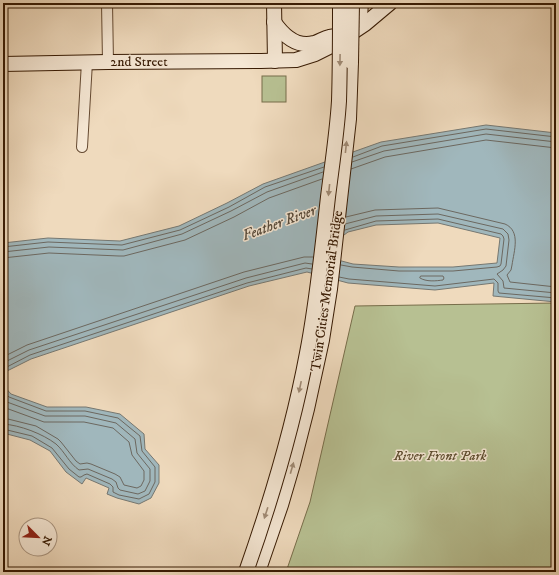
<svg xmlns="http://www.w3.org/2000/svg" width="559" height="575" font-family="'IM FELL DW Pica',serif">
<style>
.green{fill:#b7c092;stroke:#776d4a}
.water{fill:#a0b7bc;stroke:#767872;fill-rule:evenodd}
.lines{fill:none;stroke-linecap:round;stroke-linejoin:round}
.shore{stroke:#6c6860;stroke-width:1}
.minor-casing{stroke:#654a32;stroke-width:12}
.secondary-casing{stroke:#371a03;stroke-width:16}
.minor{stroke:#f5e7d4;stroke-width:10}
.secondary{stroke:#f5e7d4;stroke-width:14}
.secondary-bridge-casing{stroke:#371a03;stroke-width:16;stroke-linecap:butt}
.secondary-bridge{stroke:#f5e7d4;stroke-width:14}
.oneway{fill:#a08b76}
.labels{text-anchor:middle;dominant-baseline:central;stroke-width:3;stroke-linejoin:round;paint-order:stroke}
.street-label{font-size:14px;fill:#371a03;stroke:#f5e7d4}
.park-label{font-size:14px;font-style:italic;fill:#5d4c2e;stroke:#f5e7d4}
.water-label{font-size:15px;font-style:italic;fill:#56493a;stroke:#f5e7d4}
</style>
<rect width="100%" height="100%" fill="#efdabd"/>
<filter id="stains"><feTurbulence type="fractalNoise" baseFrequency=".005" numOctaves="4"/><feColorMatrix values="0 0 0 0 .2 0 0 0 0 .09 0 0 0 0 .02 0 0 0 .5 -.17"/></filter>
<radialGradient id="worn" r=".72"><stop offset=".6" stop-color="#630" stop-opacity="0"/><stop offset="1" stop-color="#630" stop-opacity=".3"/></radialGradient>
<!-- green -->
<g class="green">
<rect x="262" y="76" width="24" height="26"/>
<polygon points="556,303 556,572 286,572 310,502 355,306"/>
</g>
<!-- water -->
<g class="water">
<path d="M486 125 556 133V302L493 296 494 283 435 290 348 283 307 272 249 286 31 359 3 373V243L48 238 120 241 179 226 227 203 263 184 381 142ZM438 223 500 238 497 263 453 267H399L353 264 334 259 332 244 348 232 376 225Z"/>
<polygon points="3,385 11,394 47,407 86,407 120,414 144,434 145,449 159,465 159,483 151,498 139,504 117,498 107,494 109,488 86,478 82,484 66,472 50,451 30,440 3,433"/>
</g>
<g class="lines">
<!-- shore -->
<g class="shore">
<polyline points="353,157 382,146 486,129 556,137"/>
<polyline points="352,162 384,151 486,134 556,142"/>
<polyline points="351,169 385,157 486,140 556,148"/>
<path d="M346 217 375 210 438 208 505 224C521 231 514 251 512 265L511 270 507 275 510 282 556 287"/>
<polyline points="345,224 376,216 438,214 503,229 508,234 509,240 506,266 503,270 497,274 503,281 504,288 556,293"/>
<polyline points="3,247 48,242 122,245 180,230 229,207 265,187 324,167"/>
<polyline points="3,252 49,247 123,250 182,234 231,211 267,192 323,172"/>
<polyline points="3,258 49,253 119,256 124,256 185,240 234,217 269,198 322,179"/>
<polyline points="341,265 352,267 399,271 453,271 497,267 500,266 501,264 504,239 503,236 501,234 438,219 376,221 345,230"/>
<path d="M421 276H443L444 278 443 280C436 281 426 282 420 278Z"/>
<polyline points="339,277 349,279 435,286 494,279 498,283 498,291 499,293 556,298"/>
<polyline points="3,357 27,345 244,272 304,257 313,257"/>
<polyline points="3,363 29,350 246,278 305,263 312,264"/>
<polyline points="3,369 30,355 247,283 306,268 312,269"/>
<polyline points="3,391 9,397 46,411 85,411 118,418 140,436 142,451 155,467 155,482 149,494 139,499 119,495 113,492 113,487 110,484 87,474 84,475 81,477 79,477 69,469 52,448 32,436 3,429"/>
<path d="M3 399 7 402 45 416H85L116 423 135 439 137 453 150 469V481L145 491 138 494 120 490 118 488 116 482 112 479 88 469 79 470C69 463 65 452 56 444 43 434 20 425 3 424"/>
<polyline points="3,407 44,422 84,422 113,428 129,442 132,455 144,471 144,480 141,486 137,488 124,485 120,477 115,474 91,464 87,463 80,464 76,461 61,442 58,439 36,426 8,419 3,418"/>
</g>
<!-- minor casing -->
<g class="minor-casing">
<g id="minor">
<polyline points="107,3 108,62"/>
<polyline points="82,147 87,62"/>
</g>
</g>
<!-- secondary casing -->
<g class="secondary-casing">
<g id="secondary">
<polyline points="274,3 275,61"/>
<polyline points="360,17 361,3"/>
<path d="M274 22C283 35 297 48 314 43 319 42 324 38 329 37 333 36 338 36 342 36"/>
<polyline points="3,64 108,62 261,61 296,60 315,54 335,44 365,24 390,3"/>
<polyline points="258,572 281,505 293,464 307,409 322,340 330,289 349,119 351,62"/>
</g>
</g>
<!-- minor -->
<use href="#minor" class="minor"/>
<!-- secondary -->
<use href="#secondary" class="secondary"/>
<!-- secondary-bridge casing -->
<g class="secondary-bridge-casing">
<g id="secondary-bridge">
<polyline points="351,62 352,3"/>
<path d="M246 572C271 501 293 428 307 353 317 302 322 250 328 197 332 165 337 133 339 101 340 70 340 39 340 7"/>
</g>
</g>
<!-- secondary-bridge -->
<use href="#secondary-bridge" class="secondary-bridge"/>
</g>
<!-- one-way arrows -->
<defs><path id="oneway-solid" d="M-6-.8H1V-3.2L6.5 0L1 3.2V.8H-6Z"/></defs>
<g class="oneway">
<use href="#oneway-solid" transform="translate(340 60) rotate(91)"/>
<use href="#oneway-solid" transform="translate(346 147) rotate(-84)"/>
<use href="#oneway-solid" transform="translate(329 190) rotate(96)"/>
<use href="#oneway-solid" transform="translate(300 387) rotate(102)"/>
<use href="#oneway-solid" transform="translate(292 468) rotate(-74)"/>
<use href="#oneway-solid" transform="translate(266 513) rotate(108)"/>
</g>
<g class="labels">
<!-- street labels -->
<g class="street-label">
<text x="139" y="62">2nd Street</text>
<text transform="translate(327 291) rotate(-82)">Twin Cities Memorial Bridge</text>
</g>
<!-- park labels -->
<g class="park-label">
<text x="440" y="456">River Front Park</text>
</g>
<!-- water labels -->
<g class="water-label">
<text transform="translate(279 223) rotate(-20)">Feather River</text>
</g>
</g>
<!-- margin -->
<rect width="559" height="575" fill="none" stroke="#efdabd" stroke-width="16"/>
<rect x="4" y="4" width="551" height="567" fill="none" stroke="#371a03" stroke-width="2"/>
<rect x="8" y="8" width="543" height="559" fill="none" stroke="#371a03"/>
<!-- north arrow -->
<g transform="translate(38 537) rotate(114)"><circle r="19" fill="#f5e7d4" stroke="#a99580"/>
<path d="M0-3L7 15L0 10L-7 15Z" fill="#8f2418"/>
<text y="-6" font-size="11" font-weight="bold" text-anchor="middle" fill="#371a03">N</text>
</g>
<rect width="100%" height="100%" filter="url(#stains)"/>
<rect width="100%" height="100%" fill="url(#worn)"/>
</svg>
